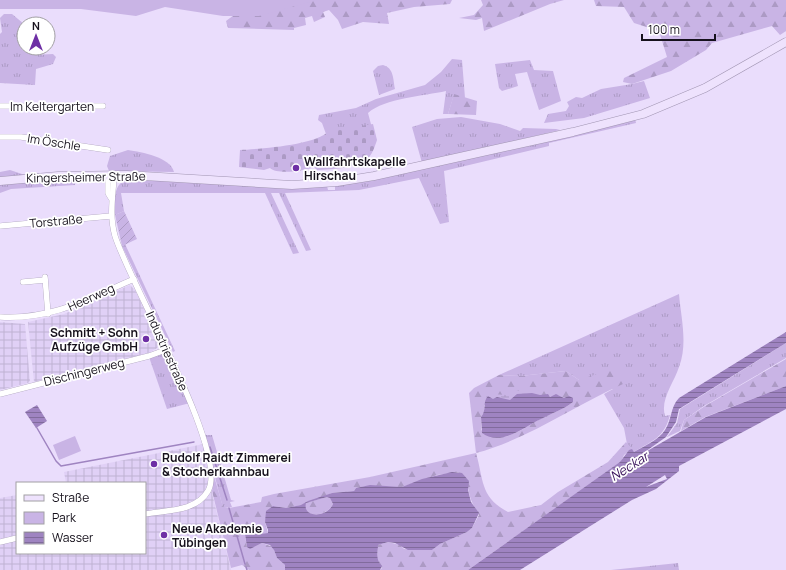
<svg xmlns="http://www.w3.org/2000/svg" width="786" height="570" font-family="Manrope,sans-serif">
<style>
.industrial{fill:url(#industrial-grid)}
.grass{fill:url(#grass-tufts)}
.forest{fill:url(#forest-firs);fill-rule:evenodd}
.wetland{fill:url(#wetland-marsh)}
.cemetery{fill:url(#cemetery-stones)}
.park{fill:#c9b4e5}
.garden{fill:url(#garden-furrows)}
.water{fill:url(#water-rules);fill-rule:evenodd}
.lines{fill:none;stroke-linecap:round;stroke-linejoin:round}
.stream{stroke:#9f84c1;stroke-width:1.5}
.minor-casing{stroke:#a195b2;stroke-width:6}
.secondary-casing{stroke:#a195b2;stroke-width:9}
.minor{stroke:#fff;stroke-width:5.5}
.secondary{stroke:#eee2fd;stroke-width:8}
.poi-dot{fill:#6e2fa5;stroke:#fff;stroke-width:1.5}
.labels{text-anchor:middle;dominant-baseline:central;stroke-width:3.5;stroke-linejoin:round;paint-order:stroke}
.street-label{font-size:12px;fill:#16111c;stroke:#fff}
.poi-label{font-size:12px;font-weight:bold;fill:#16111c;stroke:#fff;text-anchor:start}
.water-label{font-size:13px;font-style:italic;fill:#3a135c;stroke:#fff}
</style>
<defs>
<pattern id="industrial-grid" width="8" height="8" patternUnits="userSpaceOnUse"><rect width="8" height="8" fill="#e0d0f6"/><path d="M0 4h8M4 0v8" fill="none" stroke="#bfb2d2"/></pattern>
<pattern id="grass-tufts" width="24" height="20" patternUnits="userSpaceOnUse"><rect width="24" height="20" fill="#c9b4e5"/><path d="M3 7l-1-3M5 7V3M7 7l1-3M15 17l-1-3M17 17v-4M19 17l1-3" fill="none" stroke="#ac9ac4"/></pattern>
<pattern id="forest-firs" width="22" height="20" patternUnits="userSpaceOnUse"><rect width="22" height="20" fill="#c9b4e5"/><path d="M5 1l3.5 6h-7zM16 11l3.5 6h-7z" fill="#ac9ac4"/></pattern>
<pattern id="wetland-marsh" width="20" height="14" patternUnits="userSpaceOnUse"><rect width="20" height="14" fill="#c9b4e5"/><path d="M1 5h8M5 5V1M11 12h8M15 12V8" fill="none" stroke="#ac9ac4"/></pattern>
<pattern id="cemetery-stones" width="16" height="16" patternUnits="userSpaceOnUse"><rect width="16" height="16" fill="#c9b4e5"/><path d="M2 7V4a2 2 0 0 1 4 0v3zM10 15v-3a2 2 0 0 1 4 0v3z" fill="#ac9ac4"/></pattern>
<pattern id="garden-furrows" width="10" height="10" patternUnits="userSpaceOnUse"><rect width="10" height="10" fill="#c9b4e5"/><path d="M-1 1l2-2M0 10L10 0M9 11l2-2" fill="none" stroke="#ac9ac4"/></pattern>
<pattern id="water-rules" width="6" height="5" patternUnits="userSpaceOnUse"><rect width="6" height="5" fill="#9f84c1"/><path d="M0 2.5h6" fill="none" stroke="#816b9c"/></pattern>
</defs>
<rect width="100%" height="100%" fill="#eaddfc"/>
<!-- industrial -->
<g class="industrial">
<polygon points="130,285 135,290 158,338 159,345 157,348 149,353 34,382 28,322 64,314"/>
<polygon points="0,322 25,324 30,381 28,383 0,390"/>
<polygon points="204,444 210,485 231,570 0,570 0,498 17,495 17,553 145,553 145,483 66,483 64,472"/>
</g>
<!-- grass -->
<g class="grass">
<polygon points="4,14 12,14 24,24 24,48 30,48 33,55 53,54 56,57 53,64 36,69 35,85 0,83 0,34 2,32 0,18"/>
<path d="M452 59 462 60 465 98 454 95 448 114H443L446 91C424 96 385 98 368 113L372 128 326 134 322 123 318 120 319 115 356 108 376 99 425 85 441 72Z"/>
<polygon points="530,60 534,70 553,71 561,101 539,110 527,72 515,74 518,86 502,91 499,88 495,64"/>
<path d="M383 65C394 68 393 79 395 89L379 95 373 71 378 66Z"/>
<polygon points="644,81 650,98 584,118 544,123 548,114 566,111 569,106 567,102 576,97 582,98 601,89 632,84"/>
<polygon points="461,117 500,124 520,131 523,128 556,129 560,130 422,163 412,127 437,119"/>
<path d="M635 119 636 123 549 143V146L444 171 449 222 440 224 419 178 359 190 285 193 311 250 306 251 279 193H271L299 253 293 254 265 193H121L124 211 115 215C115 202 112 184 127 180L327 186 328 190H335V185Z"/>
<path d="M128 150C142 152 170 157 174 172L109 171 107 166 110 156Z"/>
<polygon points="10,170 28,176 0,179 0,172"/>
<polygon points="42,181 75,181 75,185 11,189 0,193 0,183"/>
<polygon points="125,244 175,351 173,352 122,246"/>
<path d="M679 294C681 318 688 344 679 367 674 383 660 399 665 416L670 415C664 438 653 440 634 452L627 444 624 428 604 394 613 389 579 380 566 371 520 376 499 375Z"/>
<polygon points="786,343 786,358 704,406 684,420 680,431 667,437 677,423 680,409"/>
<polygon points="169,352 190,403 167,409 149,357"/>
<path d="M205 435H212L231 500 235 501 230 502 232 507 223 508C216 483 211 460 205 435Z"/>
<polygon points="678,563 679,570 611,570"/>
</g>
<!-- forest -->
<g class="forest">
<polygon points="223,0 452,0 450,4 414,7 387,13 389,24 363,22 342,29 338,20 329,10 323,12 325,17 314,22 312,16 305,18 306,25 294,28 294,30 228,28 226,21 238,12"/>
<polygon points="481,0 564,0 550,4 484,31 482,18 476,20 459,18 474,15 483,5"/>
<polygon points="594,0 786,0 786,31 780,35 772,26 712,43 706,50 671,71 632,84 623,82 624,78 667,57 659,31 634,23 624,7 596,6"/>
<polygon points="454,94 477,101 476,115 448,114"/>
<polygon points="786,359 786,386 705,417 681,431 684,420 705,406"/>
<path d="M612 369 623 374V384C576 405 526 440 476 453 484 481 480 497 508 512L541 505 558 492 608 462 626 442 632 449 624 455 621 462 468 570H380L382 568 377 559 378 545 388 542 400 545 404 549 432 550 440 544 467 532 472 528 479 515C472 504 467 493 468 480L458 472 437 475 402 487 367 486 356 488 354 491 332 493 302 505 286 508 273 506 265 522 268 533 258 534 249 527 245 536 247 547H254L262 543 273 547 277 558 285 565V570H249L242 565 231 568 212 491 214 476 223 507 229 508 261 502 262 497 274 494 370 477 476 453 469 393 474 388 499 375 520 376 566 371 579 380ZM537 395H548L550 397 558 395 564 398H573V402C563 410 552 413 540 419 522 429 499 448 481 430V417L484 413V405Z"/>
<path d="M327 497H330L333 504C327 517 302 519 305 503Z"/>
</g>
<!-- wetland -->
<path class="wetland" d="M519 390H528L537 395C527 391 517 394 510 400L499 397 493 399 488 396 486 398 487 393 491 391 493 394 506 395Z"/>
<!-- cemetery -->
<path class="cemetery" d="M373 124 377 140C375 146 372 156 366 160 353 169 332 169 317 170L314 167C305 171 277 175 270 168L264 170 239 167 240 150C260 149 316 145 329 131Z"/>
<!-- park -->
<g class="park">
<polygon points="0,0 317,0 259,16 223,16 165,7 136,16 81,9 0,9"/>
<polygon points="75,436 81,451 59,460 53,445"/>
</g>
<!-- garden -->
<polygon class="garden" points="124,211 137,239 122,246 115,215"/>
<!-- water -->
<g class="water">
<path d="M786 332V343L679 409 676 422 666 437 642 454 706 417 786 386V409L679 466V471L656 489 632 500 520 570H468L620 462 629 450 632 449 634 452C644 446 659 440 665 430 672 420 670 407 679 398ZM665 475 667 479 646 487Z"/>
<path d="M532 393 540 395 548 394 550 397 556 394 564 398 569 396 573 398V402C563 410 552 413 541 419 524 427 501 447 482 433L481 417C487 411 482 402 488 396L493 399 497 397 510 400 517 394Z"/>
<polygon points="37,405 47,421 36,428 25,412"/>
<path d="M452 472 462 473 469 481 468 490 471 502 479 513 472 528 467 532 440 544 432 550H408L395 543 388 542 378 545C378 553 375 559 382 566L380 570H285V565L277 558 274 550 270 545 262 543 250 549 247 547 244 528 247 526 258 534 268 533V530L265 522 266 511 273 506 286 508 301 505 308 501 332 493 354 491 356 488 370 485 402 487 422 479ZM327 497 330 498 333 504C327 518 302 518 306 503Z"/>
</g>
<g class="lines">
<!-- stream -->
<g class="stream">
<polyline points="37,428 56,461 61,466 194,442"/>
<polyline points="210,447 227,500"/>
<polyline points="229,508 245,564"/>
<polyline points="246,567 247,570"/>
</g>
<!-- minor casing -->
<g class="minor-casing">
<g id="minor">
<polyline points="0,106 103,106"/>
<polyline points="0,137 21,137 108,150"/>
<polyline points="108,175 108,193 111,198"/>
<path d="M114 176C113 196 109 215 115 236 129 282 230 454 208 491 196 512 166 510 145 514"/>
<polyline points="0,226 111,216"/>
<polyline points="45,277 48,314"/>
<polyline points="23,282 45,280"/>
<path d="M0 317C52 320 88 299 134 279"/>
<polyline points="0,394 149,356 168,349"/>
<polyline points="0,542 17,538"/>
</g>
</g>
<!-- secondary casing -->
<g class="secondary-casing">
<polyline id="secondary" points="0,181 58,176 127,175 292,185 337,182 374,176 573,132 643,114 705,88 786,42"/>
</g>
<!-- minor -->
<use href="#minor" class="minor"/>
<!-- secondary -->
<use href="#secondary" class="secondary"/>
</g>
<!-- markers -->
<g class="poi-dot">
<circle cx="296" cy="168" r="4"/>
<circle cx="146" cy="339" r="4"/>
<circle cx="154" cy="464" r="4"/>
<circle cx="164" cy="535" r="4"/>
</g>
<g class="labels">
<!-- street labels -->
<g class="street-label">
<text x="52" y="106">Im Keltergarten</text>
<text transform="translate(54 142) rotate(9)">Im Öschle</text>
<text transform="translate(86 177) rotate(-1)">Kingersheimer Straße</text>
<text transform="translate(56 221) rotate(-5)">Torstraße</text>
<text transform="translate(91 297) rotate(-24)">Heerweg</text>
<text transform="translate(167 351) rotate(66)">Industriestraße</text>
<text transform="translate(84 372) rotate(-14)">Dischingerweg</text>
</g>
<!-- poi labels -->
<g class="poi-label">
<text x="304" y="161">Wallfahrtskapelle<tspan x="304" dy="14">Hirschau</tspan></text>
<text x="138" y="332" text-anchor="end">Schmitt + Sohn<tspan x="138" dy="14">Aufzüge GmbH</tspan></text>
<text x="162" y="457">Rudolf Raidt Zimmerei<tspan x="162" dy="14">&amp; Stocherkahnbau</tspan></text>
<text x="172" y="528">Neue Akademie<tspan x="172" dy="14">Tübingen</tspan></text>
</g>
<!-- water labels -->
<g class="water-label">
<text transform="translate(629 466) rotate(-32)">Neckar</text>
</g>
</g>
<!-- legend -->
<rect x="16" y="482" width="130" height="72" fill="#ffffff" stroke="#a2a0a4"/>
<rect x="24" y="495" width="20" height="6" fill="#eee2fd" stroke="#a2a0a4"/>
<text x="52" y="502" font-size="12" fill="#16111c">Straße</text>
<rect x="24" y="512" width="20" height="12" fill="#c9b4e5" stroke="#a2a0a4"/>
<text x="52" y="522" font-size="12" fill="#16111c">Park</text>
<rect x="24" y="532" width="20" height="12" fill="url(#water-rules)" stroke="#a2a0a4"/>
<text x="52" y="542" font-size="12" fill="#16111c">Wasser</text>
<!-- north arrow -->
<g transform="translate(36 36)"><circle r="19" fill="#ffffff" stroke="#a2a0a4"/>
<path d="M0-3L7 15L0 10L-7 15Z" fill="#6e2fa5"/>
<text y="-6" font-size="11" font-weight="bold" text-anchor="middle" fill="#16111c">N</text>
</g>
<!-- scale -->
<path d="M642 34v6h73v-6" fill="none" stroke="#16111c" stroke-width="2"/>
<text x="648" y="34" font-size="12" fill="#16111c" stroke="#ffffff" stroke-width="3" paint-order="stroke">100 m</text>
</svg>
